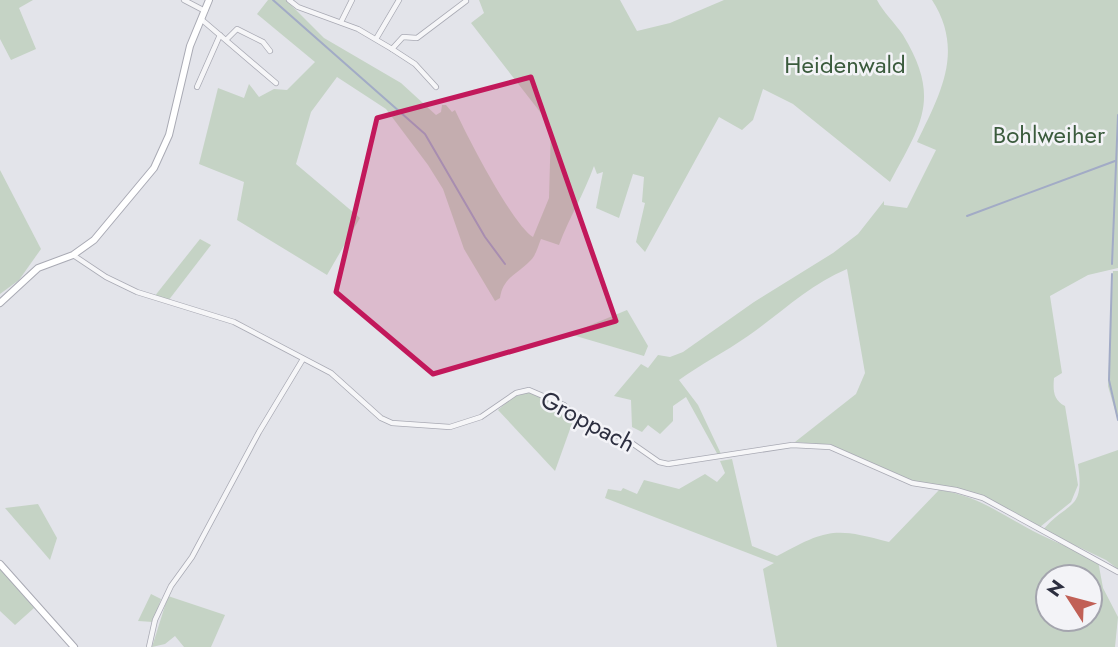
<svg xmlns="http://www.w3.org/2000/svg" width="1118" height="647" font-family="Jost,sans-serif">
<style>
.green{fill:#c5d3c5;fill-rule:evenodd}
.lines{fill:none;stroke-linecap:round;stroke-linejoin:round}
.stream{stroke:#a2abc6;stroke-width:2}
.street-casing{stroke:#a9aab4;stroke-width:6}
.secondary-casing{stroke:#a9aab4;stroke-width:8}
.street{stroke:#f6f6f8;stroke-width:4.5}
.secondary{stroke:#fff;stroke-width:6}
.marked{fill:#c2185b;fill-opacity:0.2;stroke:#c2185b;stroke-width:5;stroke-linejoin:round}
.labels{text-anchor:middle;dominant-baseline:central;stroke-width:5;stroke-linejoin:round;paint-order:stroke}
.park-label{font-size:24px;fill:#3b5b3d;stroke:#f3f3f7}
.street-label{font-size:24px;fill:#2d2f40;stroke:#f3f3f7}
</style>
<rect width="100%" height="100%" fill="#e3e4ea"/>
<!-- green -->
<g class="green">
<polygon points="0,0 33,0 19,8 36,49 11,60 0,39"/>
<path d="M268 0H286L324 38 401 83 436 115 441 112 442 105H446L452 112 455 110C467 136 512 224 533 237L549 198 551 126 471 23 484 13 479 0H620L637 31 670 23 724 0H877C883 12 895 23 903 35 941 98 922 123 890 182L793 104 763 89 753 120 742 130 719 117 645 252 636 242 645 203 642 202 644 177 633 174 619 218 596 208 603 172 597 174 594 166C584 194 569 218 559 245L541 239C538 246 536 255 531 260 518 274 503 277 500 298L495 301 464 249 443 189 428 165 386 109 337 77 311 112 296 164 360 218 327 275 237 220 244 182 199 164 218 88 244 98 249 84 259 97 274 89 287 90 315 62 257 14Z"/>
<path d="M932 0H1118V268L1088 275 1050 296 1062 373 1054 378C1053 390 1053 400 1065 406L1078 485 1071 502 1040 527 969 491 914 482 829 445 795 442 856 394 865 373 847 269C809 285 781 313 748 336 725 352 701 364 679 380L698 405 722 456 719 457 686 397 673 406V421L660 434 648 425 642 432 632 427 631 400 614 396 641 364 648 368 658 355 670 357 683 352 754 302 833 253 858 234 884 201V205L907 208 936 150 917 142C940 94 965 51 932 0Z"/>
<polygon points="0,170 41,249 19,280 0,294"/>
<polygon points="200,239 211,245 168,301 154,297"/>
<polygon points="1113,271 1118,271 1118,421 1108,386"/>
<polygon points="627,310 648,346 644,356 569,334"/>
<polygon points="530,392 551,400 574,418 555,471 498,410 513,397"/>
<path d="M1118 450V569L1106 560 1043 530C1068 500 1085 512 1078 464Z"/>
<path d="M732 459 752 546 777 556C827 529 834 527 889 542L939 490C976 495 1001 514 1033 531 1054 542 1077 550 1098 561L1103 588 1118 617 1115 647H777L763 569 774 563 605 498 608 489 621 491 623 488 637 494 644 480 679 489 705 474 717 482 725 473 720 461ZM1048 577H1090V619H1048Z"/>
<polygon points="38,504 57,538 50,560 5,508"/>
<polygon points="0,567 34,608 15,625 0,611"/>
<polygon points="151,594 161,599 153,622 138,621"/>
<polygon points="168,596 225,615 211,647 184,647 175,636 165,644 152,647"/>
</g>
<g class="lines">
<!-- stream -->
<g class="stream">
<polyline points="273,0 425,134 485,237 505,264"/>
<polyline points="967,216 1115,161"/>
<polyline points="1112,264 1118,115"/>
<polyline points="1112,274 1109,380 1118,420"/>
</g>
<!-- street casing -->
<g class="street-casing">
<g id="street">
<polyline points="184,0 205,11"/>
<polyline points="289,0 298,7 358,29 392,49 403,37 417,38 466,1"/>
<polyline points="201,19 276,83"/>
<polyline points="341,22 352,0"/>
<polyline points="227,39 237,29 263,42 270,51"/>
<polyline points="376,39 399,0"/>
<polyline points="392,49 415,64 436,87"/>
<polyline points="197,87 220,35"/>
<polyline points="73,255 106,277 137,292 234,322 331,373 381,418 392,423 450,427 481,417 516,393 529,390 564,405 583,423 626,439 659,462 668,464 792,445 830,447 912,483 956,490 983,498 1118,572"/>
<polyline points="149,647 155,620 171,586 192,557 259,432 303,359"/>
</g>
</g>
<!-- secondary casing -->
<g class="secondary-casing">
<g id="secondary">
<polyline points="0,303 38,268 73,255 94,240 154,168 169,135 190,46 209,0"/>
<polyline points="0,564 74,647"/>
</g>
</g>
<!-- street -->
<use href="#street" class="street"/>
<!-- secondary -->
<use href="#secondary" class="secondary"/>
</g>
<!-- marked area -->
<path class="marked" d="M531 77 616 321 433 374 336 292 377 118Z"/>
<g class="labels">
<!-- park labels -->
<g class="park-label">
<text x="845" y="64">Heidenwald</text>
<text x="1049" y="134">Bohlweiher</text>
</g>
<!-- street labels -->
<g class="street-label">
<text transform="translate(588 421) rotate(28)">Groppach</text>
</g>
</g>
<!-- north arrow -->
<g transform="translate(1069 598) rotate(306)"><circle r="33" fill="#f3f3f7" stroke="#a4a5ae" stroke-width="2"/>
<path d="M0-5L12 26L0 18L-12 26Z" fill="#c16056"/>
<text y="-10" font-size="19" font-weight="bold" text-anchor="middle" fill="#2d2f40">N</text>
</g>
</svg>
